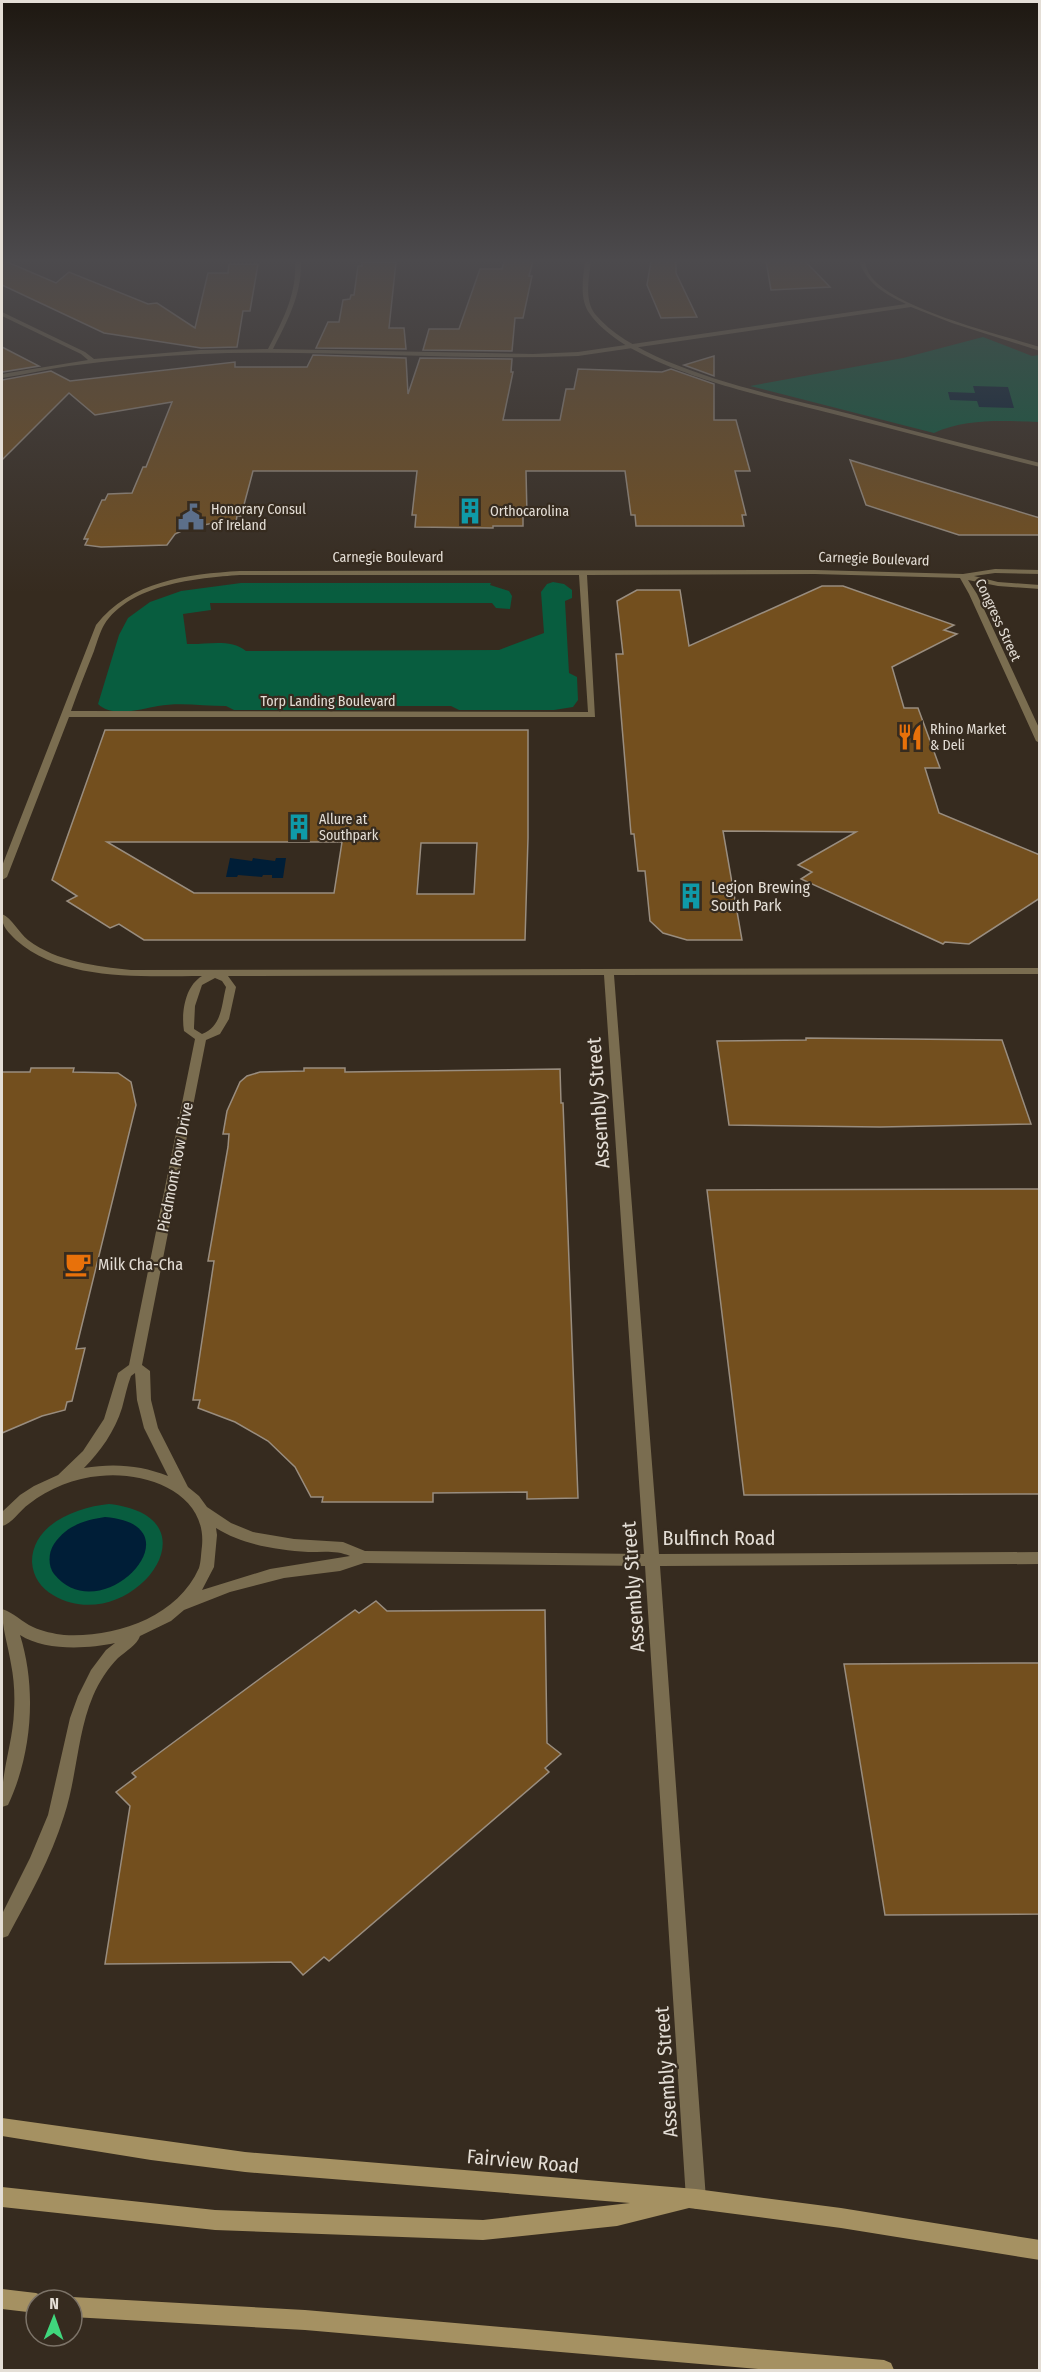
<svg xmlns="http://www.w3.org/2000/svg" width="1041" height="2372" font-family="'Fira Sans Condensed',sans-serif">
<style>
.green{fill:#085d3f}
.water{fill:#001e37}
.building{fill:#734f1e;stroke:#998d7f;stroke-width:1.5;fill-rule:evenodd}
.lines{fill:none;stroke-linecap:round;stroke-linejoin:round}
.minor{fill:#7a6d50;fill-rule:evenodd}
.tertiary{fill:#7a6d50;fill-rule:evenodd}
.secondary{fill:#a59162;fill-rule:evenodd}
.labels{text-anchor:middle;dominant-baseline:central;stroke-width:4.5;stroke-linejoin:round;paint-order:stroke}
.far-poi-label{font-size:14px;fill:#e4ded6;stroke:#362b1f;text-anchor:start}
.far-street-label{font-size:14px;fill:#e4ded6;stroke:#362b1f}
.poi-label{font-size:16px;fill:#e4ded6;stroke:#362b1f;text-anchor:start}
.street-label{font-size:16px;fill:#e4ded6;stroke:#362b1f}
.near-street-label{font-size:20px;fill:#e4ded6;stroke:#362b1f}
</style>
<rect width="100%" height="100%" fill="#362b1f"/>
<!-- green -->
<g class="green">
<path d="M983 337 1032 356 1039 355V422C1004 421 967 418 934 433L750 386 903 358Z"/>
<path d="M553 582 564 584 572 590V598L565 601 569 673 577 677 578 700 573 707 554 710H459L451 706H380L372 710H234L226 706C204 706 179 702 158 706 142 709 112 718 98 704L119 635 128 618 150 602 181 591 241 583H491L490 585 509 591 512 596 510 609 496 608 492 603H210L211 610 183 614 187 644C206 645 230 638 246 651L499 650 544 633 541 592 547 584Z"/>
<path d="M109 1504C225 1517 128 1640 53 1595 41 1588 33 1577 32 1562 32 1524 77 1507 109 1504Z"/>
</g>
<!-- water -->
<g class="water">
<polygon points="973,386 1008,387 1014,408 979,407 977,401 950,400 948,392 975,393"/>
<polygon points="230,858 252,861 253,858 275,861 276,858 286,858 283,878 272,878 272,875 263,875 262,877 238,875 237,877 226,877"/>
<path d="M105 1517C203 1525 101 1633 54 1574 48 1566 48 1553 54 1544 66 1526 84 1520 105 1517Z"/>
</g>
<!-- building -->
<g class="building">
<polygon points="5,261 56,283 69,272 148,304 157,303 195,328 208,273 228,273 229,264 258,264 250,311 243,311 237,347 201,348 104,333 2,285 2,269"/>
<polygon points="504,261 533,261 529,276 532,276 523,318 515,318 512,351 423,350 429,329 459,329 480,269 502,269"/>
<polygon points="651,261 676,261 676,273 697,317 661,318 647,285"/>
<polygon points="766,261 805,261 830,287 771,290"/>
<polygon points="362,262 396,262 389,328 404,328 406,349 316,348 328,322 339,322 343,300 350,299 351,295 354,295 358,266 362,266"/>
<polygon points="2,347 39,366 2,372"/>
<polygon points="313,355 406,358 408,394 420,358 512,359 511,372 513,372 503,420 560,420 566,389 574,389 578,369 662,372 671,369 714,384 714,420 736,420 750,471 735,471 746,515 742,515 744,526 636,526 635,515 631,515 625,471 526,471 527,515 523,515 523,526 493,526 493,528 415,527 416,515 412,515 417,471 253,471 241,516 237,516 236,522 219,522 188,528 175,534 167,545 101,547 85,545 88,539 84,539 102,500 105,500 108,494 132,493 143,467 146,467 172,402 95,415 69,393 2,460 2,380 51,371 70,381 235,362 235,367 307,367"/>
<polygon points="714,356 714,376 684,365"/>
<polygon points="850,460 1040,518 1040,535 959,535 866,505"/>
<polygon points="822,586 843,586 954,625 944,630 957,634 892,667 904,708 918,708 940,768 925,768 939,813 1040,855 1040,898 969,944 945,942 943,944 801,879 812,872 798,865 856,832 723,831 742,940 687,940 663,933 650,921 645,871 638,871 634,834 631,834 616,654 623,654 617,601 637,590 680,590 689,646"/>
<path d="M105 730H528V838L525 940H144L119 924 110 928 67 901 77 896 52 880ZM107 842H342L334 893H194ZM421 843H477L474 894H417Z"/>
<polygon points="806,1038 1002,1040 1031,1124 880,1127 729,1125 717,1041 806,1040"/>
<polygon points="31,1068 74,1068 73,1072 118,1073 131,1082 136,1105 76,1349 85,1348 72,1401 67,1402 65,1410 42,1416 2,1433 2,1072 30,1072"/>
<polygon points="304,1068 345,1068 345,1072 560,1069 561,1103 563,1103 578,1498 527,1499 527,1492 433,1493 433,1502 322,1502 323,1497 311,1497 295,1467 268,1441 235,1422 198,1408 200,1400 193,1400 214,1261 208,1261 228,1147 229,1134 223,1134 227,1111 240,1082 247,1076 260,1072 304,1071"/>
<polygon points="1040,1189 1040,1494 744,1495 707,1190"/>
<polygon points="376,1601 387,1611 545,1610 547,1743 561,1754 545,1768 549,1772 329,1961 324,1957 303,1975 291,1962 105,1964 130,1806 116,1792 136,1777 132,1773 265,1675 355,1610 359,1613"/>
<polygon points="1040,1663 1040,1914 885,1915 844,1664"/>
</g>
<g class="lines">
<!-- minor -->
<g class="minor">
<path d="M295 261H301C302 294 288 320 273 349L533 354 578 352 906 304C885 294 867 284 859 261H865C866 267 868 273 872 278 899 310 998 334 1040 347V351L952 323 911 307 578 356C452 361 326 349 200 354 156 356 112 360 69 366 46 369 24 375 2 378V374L88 360 81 354 2 316V312L85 352 94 359 200 350 268 349C283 320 297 294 295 261Z"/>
<path d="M995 569 1040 570V574L995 573 974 576 998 582 1040 585V589L998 586 968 580 977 594 1040 730V743L1036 741 969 594 960 578 815 574 587 575 595 717H69L7 877 2 880V866L96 625C130 581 188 574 240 571L815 570 963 574ZM240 575H579L588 712 71 711C78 691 86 671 94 651 97 642 100 632 104 625 130 584 197 578 240 575Z"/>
<path d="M2 914C12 918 19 933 28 940 57 962 96 966 131 970L1040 968V974L614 975 659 1554 1040 1552V1564L660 1566 706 2199 703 2206 696 2209 689 2206 686 2199 645 1566 364 1563 340 1571 284 1578 230 1592 184 1610 171 1621 140 1636C137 1645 126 1651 118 1658 108 1668 99 1682 93 1696 77 1734 77 1777 64 1816 51 1858 29 1897 8 1936L2 1938V1914L30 1858 48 1815 70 1718 78 1696 91 1670 106 1650 115 1643C87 1649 45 1651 20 1635 37 1689 32 1754 8 1805L2 1807C0 1775 13 1743 14 1711 15 1695 14 1679 11 1664 8 1645 2 1628 2 1609 13 1612 22 1622 33 1627 41 1631 55 1634 64 1635 114 1638 177 1618 199 1568 201 1562 201 1553 202 1546 207 1492 144 1471 100 1476 75 1478 49 1488 29 1504 20 1510 12 1524 2 1526V1512L20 1495 34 1486 58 1475 83 1451 104 1419 118 1373 129 1365 195 1039 184 1031C181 1013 185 986 202 976 144 976 63 982 16 940 8 932 1 926 2 914ZM604 975 644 1554 365 1551 343 1542 294 1539 253 1532 231 1523 207 1507 199 1496 188 1487 158 1428 151 1400 150 1371 142 1365 206 1040 220 1034 229 1019 236 987 228 976ZM215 978 222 981 226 987C221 1007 222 1026 202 1034L194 1029V1027L195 1006 202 985ZM135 1373 137 1400 144 1428 168 1476C141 1465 113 1463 84 1468 100 1452 115 1431 122 1408 125 1397 127 1386 131 1376ZM216 1528C243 1545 277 1550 308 1552 322 1552 337 1550 350 1556L270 1569 202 1590 214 1567 217 1535Z"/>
</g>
<!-- tertiary -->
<path class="tertiary" d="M585 261H591C589 277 584 300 595 314 641 370 781 396 850 414 913 431 976 447 1040 463V467C974 451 910 433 845 417 778 399 630 371 590 314 579 300 583 278 585 261Z"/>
<!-- secondary -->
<g class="secondary">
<polygon points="2,2118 245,2152 696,2189 841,2208 1040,2240 1040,2260 841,2228 689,2208 617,2226 483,2240 215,2230 2,2207 2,2187 215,2210 483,2220 630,2203 245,2172 151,2160 2,2136"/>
<polygon points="2,2289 36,2293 43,2296 45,2300 36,2300 36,2313 2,2309"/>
<polygon points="72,2297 305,2310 884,2360 891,2363 894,2370 770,2370 305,2330 72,2317 72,2300 65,2300"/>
</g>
</g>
<!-- sky -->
<linearGradient id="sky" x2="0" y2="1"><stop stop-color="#1e1811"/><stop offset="0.44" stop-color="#4c4a4d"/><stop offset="1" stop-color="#4c4a4d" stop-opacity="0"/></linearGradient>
<rect width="1041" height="593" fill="url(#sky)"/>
<!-- icons -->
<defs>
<g id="building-bare" transform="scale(2.07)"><path d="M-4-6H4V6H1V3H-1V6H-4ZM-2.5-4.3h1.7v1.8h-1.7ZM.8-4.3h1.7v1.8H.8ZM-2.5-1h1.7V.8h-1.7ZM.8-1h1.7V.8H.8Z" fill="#0f9aa8" stroke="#362b1f" stroke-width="2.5" paint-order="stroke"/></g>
<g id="civic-bare" transform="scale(2.07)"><path d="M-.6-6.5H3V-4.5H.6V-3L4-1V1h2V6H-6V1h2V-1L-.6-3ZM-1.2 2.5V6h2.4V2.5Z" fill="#5c6f8a" stroke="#362b1f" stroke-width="2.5" paint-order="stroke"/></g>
<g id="restaurant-bare" transform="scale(2.07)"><path d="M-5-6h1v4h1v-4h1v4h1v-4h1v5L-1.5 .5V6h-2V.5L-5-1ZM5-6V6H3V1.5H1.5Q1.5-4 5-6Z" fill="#e8710a" stroke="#362b1f" stroke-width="2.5" paint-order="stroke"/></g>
<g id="cafe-bare" transform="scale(2.07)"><path d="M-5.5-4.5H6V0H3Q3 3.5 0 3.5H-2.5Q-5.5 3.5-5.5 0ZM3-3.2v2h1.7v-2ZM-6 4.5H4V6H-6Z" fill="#e8710a" stroke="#362b1f" stroke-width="2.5" paint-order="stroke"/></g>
</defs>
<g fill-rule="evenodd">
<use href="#building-bare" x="470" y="511"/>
<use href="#civic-bare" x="191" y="517"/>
<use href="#restaurant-bare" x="910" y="737"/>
<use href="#building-bare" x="299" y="827"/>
<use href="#building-bare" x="691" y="896"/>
<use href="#cafe-bare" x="78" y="1264"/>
</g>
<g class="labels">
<!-- far-poi labels -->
<g class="far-poi-label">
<text x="211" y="509">Honorary Consul<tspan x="211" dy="16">of Ireland</tspan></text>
<text x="490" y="511">Orthocarolina</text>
<text x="930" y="729">Rhino Market<tspan x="930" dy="16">&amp; Deli</tspan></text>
<text x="319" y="819">Allure at<tspan x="319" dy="16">Southpark</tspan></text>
</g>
<!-- far-street labels -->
<g class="far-street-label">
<text x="388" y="557">Carnegie Boulevard</text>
<text transform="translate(874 559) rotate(2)">Carnegie Boulevard</text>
<text transform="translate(998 620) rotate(65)">Congress Street</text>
<text x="328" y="701">Torp Landing Boulevard</text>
</g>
<!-- poi labels -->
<g class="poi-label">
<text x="711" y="887">Legion Brewing<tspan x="711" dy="18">South Park</tspan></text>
<text x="98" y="1264">Milk Cha-Cha</text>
</g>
<!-- street labels -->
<g class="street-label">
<text transform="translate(175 1167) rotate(-79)">Piedmont Row Drive</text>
</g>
<!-- near-street labels -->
<g class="near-street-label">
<text transform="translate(598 1103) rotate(-94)">Assembly Street</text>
<text x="719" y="1538">Bulfinch Road</text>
<text transform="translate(633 1587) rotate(-94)">Assembly Street</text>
<text transform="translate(666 2072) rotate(-94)">Assembly Street</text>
<text transform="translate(523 2161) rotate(5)">Fairview Road</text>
</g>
</g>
<!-- border -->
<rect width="1041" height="2372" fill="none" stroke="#e4ded6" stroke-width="6"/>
<!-- north arrow -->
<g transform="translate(54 2318) rotate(1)"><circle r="28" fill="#362b1f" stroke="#7c7368" stroke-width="1.5"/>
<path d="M0-4.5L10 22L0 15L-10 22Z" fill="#40d77d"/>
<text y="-9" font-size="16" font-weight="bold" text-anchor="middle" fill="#e4ded6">N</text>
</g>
</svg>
